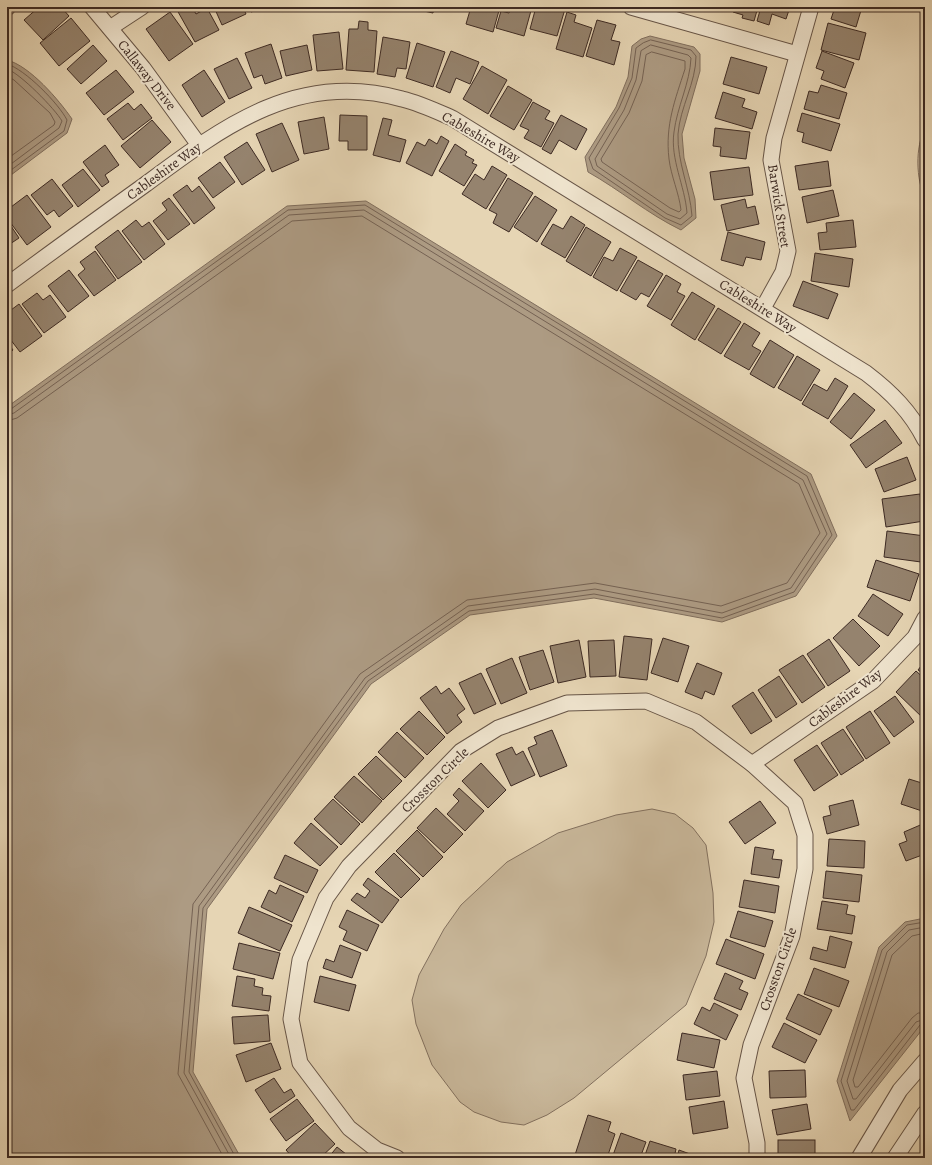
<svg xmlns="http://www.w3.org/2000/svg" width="932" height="1165" font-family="Alegreya,serif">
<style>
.green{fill:#c9b89b;stroke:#83715f}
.water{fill:#ad9b83;stroke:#806e5d}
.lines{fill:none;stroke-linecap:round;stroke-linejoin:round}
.shore{stroke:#756253;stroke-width:1}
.building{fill:#95836e;stroke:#3d2a23}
.minor-casing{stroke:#675547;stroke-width:17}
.minor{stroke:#efe4ce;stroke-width:15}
.labels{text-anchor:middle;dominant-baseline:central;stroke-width:4;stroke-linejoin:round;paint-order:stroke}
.street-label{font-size:14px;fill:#3d2a23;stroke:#efe4ce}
</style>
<rect width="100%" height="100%" fill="#e6d5b4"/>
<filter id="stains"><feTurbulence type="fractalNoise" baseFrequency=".005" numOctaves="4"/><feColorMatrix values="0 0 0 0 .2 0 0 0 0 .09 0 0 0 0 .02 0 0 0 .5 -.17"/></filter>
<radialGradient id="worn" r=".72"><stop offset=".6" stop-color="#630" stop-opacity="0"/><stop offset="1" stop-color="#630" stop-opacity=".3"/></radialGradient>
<!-- green -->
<g class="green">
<path d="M925 128V199C916 178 915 148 925 128Z"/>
<polygon points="652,809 675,814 693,828 706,845 713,893 714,922 706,956 686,1005 574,1098 547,1115 524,1125 501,1122 474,1112 460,1102 432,1065 416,1024 412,1000 419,975 444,929 461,905 507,862 558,833 616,815"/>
</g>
<!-- water -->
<g class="water">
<path d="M650 36 694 47 700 54V71L682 134 684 158 695 199 696 218 681 230C648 214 620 190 588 172L585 157 616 107 628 77 632 46 641 39Z"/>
<path d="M7 60C30 66 59 100 72 119L67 133 7 178Z"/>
<polygon points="366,201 811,474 837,536 796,596 722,622 594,598 470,615 371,684 207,909 193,1072 241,1158 7,1158 7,407 287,206"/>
<polygon points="925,918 925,1026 850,1121 837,1081 879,947 905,922"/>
</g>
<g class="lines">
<!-- shore -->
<g class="shore">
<path d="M651 40 691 50 696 56C696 83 680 107 678 134 677 162 690 188 692 216L681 225 665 218 593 169 589 158 619 108 632 78 636 48 643 43Z"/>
<path d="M651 45 688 55 691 58C690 83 677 107 674 132 670 159 685 186 687 213L680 219 667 214 597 166 595 159 624 110 636 80 641 51Z"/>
<path d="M652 52 685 61V69C675 100 665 125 669 159 671 176 679 193 681 210L679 212 670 208 602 162 601 159 629 113 642 81 646 55Z"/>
<path d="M7 64C25 69 59 104 67 120L64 131 7 173"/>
<path d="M7 69C20 73 55 109 62 121L59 128 7 167"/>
<polyline points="7,76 14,80 50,113 55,122 54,125 7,159"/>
<polyline points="7,410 11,409 288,210 365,205 807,476 832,535 794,592 722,618 594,594 469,611 368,681 203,908 189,1072 236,1158"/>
<polyline points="7,415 14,413 289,215 364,210 803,480 827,534 791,588 722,613 595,589 468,606 365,678 199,906 184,1073 231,1158"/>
<polyline points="7,421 17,418 292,221 362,216 799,484 820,533 787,583 721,606 595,583 467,600 360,674 193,904 178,1074 224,1158"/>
<polyline points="925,922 907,925 882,950 841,1081 851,1110 854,1110 920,1025 925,1024"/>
<polyline points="925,927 909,930 887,952 847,1081 853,1099 856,1099 916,1022 925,1019"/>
<polyline points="925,933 912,936 892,955 853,1080 855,1087 858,1087 912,1018 918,1013 925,1013"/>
</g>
</g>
<!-- building -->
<g class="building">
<polygon points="39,7 61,7 69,16 43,40 24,20"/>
<polygon points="183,7 192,7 196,14 207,8 219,30 195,42 177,10"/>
<polygon points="214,7 243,7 246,14 222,25"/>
<polygon points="249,7 268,7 251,12"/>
<polygon points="406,7 434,7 433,13"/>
<polygon points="471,7 500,7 493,32 466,24"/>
<polygon points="511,7 532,7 524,36 496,28 501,11 509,13"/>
<polygon points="536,7 556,7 565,9 557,36 530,29"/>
<polygon points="729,7 758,7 754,21 742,18 743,15 733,12 734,10"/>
<polygon points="761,7 790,7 786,19 772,14 769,25 757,21"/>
<polygon points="835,7 862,7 856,27 831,19"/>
<polygon points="170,12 193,44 169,61 146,29"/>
<polygon points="567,12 576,15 574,22 592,28 583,57 556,49"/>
<polygon points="71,18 90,41 59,66 40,43"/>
<polygon points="597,20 616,25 611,40 620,42 614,65 586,56"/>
<polygon points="359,21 368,22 368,30 377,31 374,72 346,70 349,29 358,29"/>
<polygon points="828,23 866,33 859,60 821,50"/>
<polygon points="339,32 343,69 317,71 313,35"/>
<polygon points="383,37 410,42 406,69 397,68 395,77 377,74"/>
<polygon points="417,43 445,52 433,87 406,78"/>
<polygon points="271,44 282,78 265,84 262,75 254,78 245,53"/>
<polygon points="93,45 107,61 81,84 67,69"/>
<polygon points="307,45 312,70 286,76 280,51"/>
<polygon points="451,51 479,62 470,84 456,78 450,93 436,87"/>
<polygon points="822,51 854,63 845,88 821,79 824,71 816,68"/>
<polygon points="731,57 767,67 759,94 723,84"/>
<polygon points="237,58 252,88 229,99 214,69"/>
<polygon points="482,66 507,80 488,114 463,99"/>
<polygon points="116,70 134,92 104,115 86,93"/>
<polygon points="204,70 225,102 202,117 182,85"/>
<polygon points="821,85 847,93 839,119 804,109 809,91 818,93"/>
<polygon points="508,86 532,100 514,130 490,116"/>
<polygon points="723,92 745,99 742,107 757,112 752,129 715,118"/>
<polygon points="533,102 550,111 545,119 554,123 541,147 524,138 529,130 520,126"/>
<polygon points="128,103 134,110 141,104 152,118 123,140 107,119"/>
<polygon points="802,113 840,124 831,151 802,142 804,133 797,131"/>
<polygon points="340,115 367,116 367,150 348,150 348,141 339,141"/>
<polygon points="561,115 587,129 576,150 559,140 551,154 542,149"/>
<polygon points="324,117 329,149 304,154 298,122"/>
<polygon points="383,118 392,120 388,135 406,140 400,162 373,155"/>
<polygon points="152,120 171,142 140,168 121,146"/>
<polygon points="282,123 299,160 272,172 256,134"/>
<polygon points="715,128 750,132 746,159 720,156 721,147 713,146"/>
<polygon points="441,136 449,141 432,176 406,163 417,142 425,146 429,139 437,144"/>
<polygon points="247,142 265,170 242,185 224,157"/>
<polygon points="455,144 467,152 465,155 474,160 472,163 477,165 464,186 439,171"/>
<polygon points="105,145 119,165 105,175 109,182 102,187 83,162"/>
<polygon points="828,161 831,186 799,190 795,166"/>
<polygon points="220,162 235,182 213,198 198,178"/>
<polygon points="492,166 507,175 486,209 462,194 475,174 484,180"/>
<polygon points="749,167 753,195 714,200 710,172"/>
<polygon points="83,169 100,190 78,207 62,185"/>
<polygon points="508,178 533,193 509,232 493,223 497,214 489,210"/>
<polygon points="52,179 73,206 59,217 54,210 47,215 31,195"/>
<polygon points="187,185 192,192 199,186 215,208 194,224 173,195"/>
<polygon points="833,190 839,216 807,223 802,197"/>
<polygon points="27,195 51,227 27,245 7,218 7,210"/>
<polygon points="535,196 557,210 537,242 514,227"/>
<polygon points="169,198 190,224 168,240 153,221 167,210 162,203"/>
<polygon points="745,199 747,208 755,206 759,224 727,231 721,205"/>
<polygon points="571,216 585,225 565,258 541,244 553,224 563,229"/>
<polygon points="7,220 19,238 7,246"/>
<polygon points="136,220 142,227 149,222 165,244 144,260 122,231"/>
<polygon points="853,220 856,247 820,250 818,233 827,232 826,223"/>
<polygon points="586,227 611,242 591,276 566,261"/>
<polygon points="118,230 142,262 118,279 95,247"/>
<polygon points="728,232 765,242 761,260 746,257 743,266 721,260"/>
<polygon points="620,248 637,257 617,291 593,277 604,257 613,261"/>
<polygon points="95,251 116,280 94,296 78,275 85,269 80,262"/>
<polygon points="815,253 853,259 849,287 811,281"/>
<polygon points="638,260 663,274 649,297 641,293 636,300 620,291"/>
<polygon points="69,270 89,296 68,312 48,286"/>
<polygon points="666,275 681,284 677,292 685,296 671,320 647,306"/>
<polygon points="803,281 838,294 828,319 793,306"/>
<polygon points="692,292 715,306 695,340 671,325"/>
<polygon points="37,293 43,300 50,295 66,317 44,333 22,304"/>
<polygon points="19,304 42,336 20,352 7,335 7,313"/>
<polygon points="718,308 741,322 721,354 698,340"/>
<polygon points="744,323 760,333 752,346 761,351 749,370 724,356"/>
<polygon points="770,340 794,355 774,388 750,374"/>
<polygon points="7,342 13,350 7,355"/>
<polygon points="797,356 820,370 801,401 778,388"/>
<polygon points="835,378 848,386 828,419 802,404 814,384 827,391"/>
<polygon points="854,393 875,410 851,439 830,422"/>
<polygon points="885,420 902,443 866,468 850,445"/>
<polygon points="907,457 916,480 884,492 875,469"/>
<polygon points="920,494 924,521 886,527 882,499"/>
<polygon points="887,531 925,536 921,562 884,557"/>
<polygon points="876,560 919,574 910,601 867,587"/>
<polygon points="873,594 903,614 888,636 858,616"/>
<polygon points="853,619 880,646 859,666 833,638"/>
<polygon points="624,636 652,639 647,680 619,677"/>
<polygon points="663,638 689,646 678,682 651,673"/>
<polygon points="829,639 850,671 828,686 807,654"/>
<polygon points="579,640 586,677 558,683 550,646"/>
<polygon points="614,640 616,676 590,677 588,641"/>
<polygon points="543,650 554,682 530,690 519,657"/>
<polygon points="803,655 825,687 802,703 779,670"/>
<polygon points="512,658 527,693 501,704 486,669"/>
<polygon points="925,661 925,675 918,670"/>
<polygon points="697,663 722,673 714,695 705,691 702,699 685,692"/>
<polygon points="916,671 925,679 924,719 896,692"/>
<polygon points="481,673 496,704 474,714 459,683"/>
<polygon points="779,676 797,704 776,718 758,690"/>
<polygon points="436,686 441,694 449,688 465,709 457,715 462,722 447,734 420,698"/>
<polygon points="753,692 772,721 751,734 732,706"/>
<polygon points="895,696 914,722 894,737 874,711"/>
<polygon points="419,711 445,737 427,755 400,729"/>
<polygon points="870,711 890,743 866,759 846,727"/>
<polygon points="843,729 864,760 841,775 821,743"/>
<polygon points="552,730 567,766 540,777 528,748 537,744 534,737"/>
<polygon points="397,732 424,758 405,778 378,752"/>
<polygon points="817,745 838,775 814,791 794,760"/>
<polygon points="512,747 516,755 523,751 535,775 511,786 496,754"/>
<polygon points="376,756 402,781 383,800 358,774"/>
<polygon points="481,763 506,790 488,808 462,781"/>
<polygon points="354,776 382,801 362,823 334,797"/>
<polygon points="909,779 925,784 925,812 901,804"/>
<polygon points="459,788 484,811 465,831 447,814 459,801 453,795"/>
<polygon points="333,799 360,824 341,845 314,819"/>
<polygon points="853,800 859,825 827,834 823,817 831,815 829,806"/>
<polygon points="760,801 776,823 745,844 729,822"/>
<polygon points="436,808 463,834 444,853 417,828"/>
<polygon points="311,823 338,847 320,866 294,843"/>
<polygon points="925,823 925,854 906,861 899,844 907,841 904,832"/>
<polygon points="417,830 443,857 423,877 396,851"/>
<polygon points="829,839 865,841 864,868 827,866"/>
<polygon points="755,847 774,850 772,859 782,860 779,878 751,874"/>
<polygon points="394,853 420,879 401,898 375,872"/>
<polygon points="285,855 318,870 307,893 274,878"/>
<polygon points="826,871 862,875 859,902 823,898"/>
<polygon points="368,878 399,900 382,923 351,900 357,893 365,898 370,891 363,885"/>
<polygon points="744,880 779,886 775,913 739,907"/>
<polygon points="280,885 304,896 292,922 261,907 269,890 276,894"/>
<polygon points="822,901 848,905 846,914 855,916 852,934 817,929"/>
<polygon points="249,907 292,925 280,951 238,933"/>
<polygon points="347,910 379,925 367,951 343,940 347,931 339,927"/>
<polygon points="738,911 773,921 765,947 730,937"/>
<polygon points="830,936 852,942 845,968 810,959 813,947 827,951"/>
<polygon points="726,939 764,954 755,979 716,964"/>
<polygon points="239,943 280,953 273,979 233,969"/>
<polygon points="340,945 361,953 352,978 323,968 326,959 334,962"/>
<polygon points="814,968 849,981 839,1007 804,994"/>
<polygon points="725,973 743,981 739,989 748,993 741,1010 714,999"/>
<polygon points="237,976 255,979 254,986 263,988 262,995 271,996 269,1011 232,1006"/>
<polygon points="320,976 356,985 349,1011 314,1002"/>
<polygon points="798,994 832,1010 820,1035 786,1019"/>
<polygon points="714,1003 738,1015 726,1040 694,1024 702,1007 710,1011"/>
<polygon points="268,1015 270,1041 234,1044 232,1017"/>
<polygon points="784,1023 817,1040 805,1063 772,1047"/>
<polygon points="682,1033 720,1040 714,1068 677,1060"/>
<polygon points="271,1043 281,1069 246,1082 236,1055"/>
<polygon points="805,1070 806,1097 770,1098 769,1071"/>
<polygon points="717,1071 720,1096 686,1100 683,1075"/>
<polygon points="274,1078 284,1093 291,1089 295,1096 270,1113 255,1090"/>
<polygon points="297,1099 314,1121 286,1141 270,1119"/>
<polygon points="724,1101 728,1128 693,1134 689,1107"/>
<polygon points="807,1104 811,1129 777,1135 772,1110"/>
<polygon points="588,1115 611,1122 608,1131 615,1134 607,1158 574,1158"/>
<polygon points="315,1123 335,1144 320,1158 293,1158 286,1150"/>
<polygon points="621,1133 646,1142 640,1158 612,1158"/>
<rect x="778" y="1140" width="37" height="18"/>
<polygon points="650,1141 676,1149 674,1158 644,1158"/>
<polygon points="337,1147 351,1158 328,1158"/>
<polygon points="679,1150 701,1158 677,1158"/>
</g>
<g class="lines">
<!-- minor casing -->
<g class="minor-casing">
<g id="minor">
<polyline points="92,7 143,68 199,145"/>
<polyline points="631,7 797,54"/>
<polyline points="7,8 8,7"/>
<polyline points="110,28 142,7"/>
<path d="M7 285C53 251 100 217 146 184 224 126 298 70 402 99 419 103 436 111 452 118L866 373C891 392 911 412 925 440"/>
<polyline points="763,308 783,272 788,251 771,160 774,138 811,7"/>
<polyline points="752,764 873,681 915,637 925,618"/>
<polyline points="397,1158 377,1150 349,1128 300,1063 291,1019 300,960 326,898 349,866 461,751 498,728 567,703 646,701 696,722 752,764 795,803 805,835 805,869 792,936 751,1045 744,1078 757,1143 757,1158"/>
<polyline points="859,1158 900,1090 925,1061"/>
<polyline points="895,1158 925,1113"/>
</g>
</g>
<!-- minor -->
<use href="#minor" class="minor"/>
</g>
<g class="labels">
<!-- street labels -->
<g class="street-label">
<text transform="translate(147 75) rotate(52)">Callaway Drive</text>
<text transform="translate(481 137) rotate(30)">Cableshire Way</text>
<text transform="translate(164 171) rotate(-36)">Cableshire Way</text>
<text transform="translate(779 206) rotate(81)">Barwick Street</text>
<text transform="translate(758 306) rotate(32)">Cableshire Way</text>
<text transform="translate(845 698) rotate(-37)">Cableshire Way</text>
<text transform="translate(435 780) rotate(-44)">Crosston Circle</text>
<text transform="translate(778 969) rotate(-71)">Crosston Circle</text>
</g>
</g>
<!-- margin -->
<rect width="932" height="1165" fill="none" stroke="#e6d5b4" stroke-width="24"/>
<rect x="8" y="8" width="916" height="1149" fill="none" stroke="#3d2a23" stroke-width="2"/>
<rect x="12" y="12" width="908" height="1141" fill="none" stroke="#3d2a23"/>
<rect width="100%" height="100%" filter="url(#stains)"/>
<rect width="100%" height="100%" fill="url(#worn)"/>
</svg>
